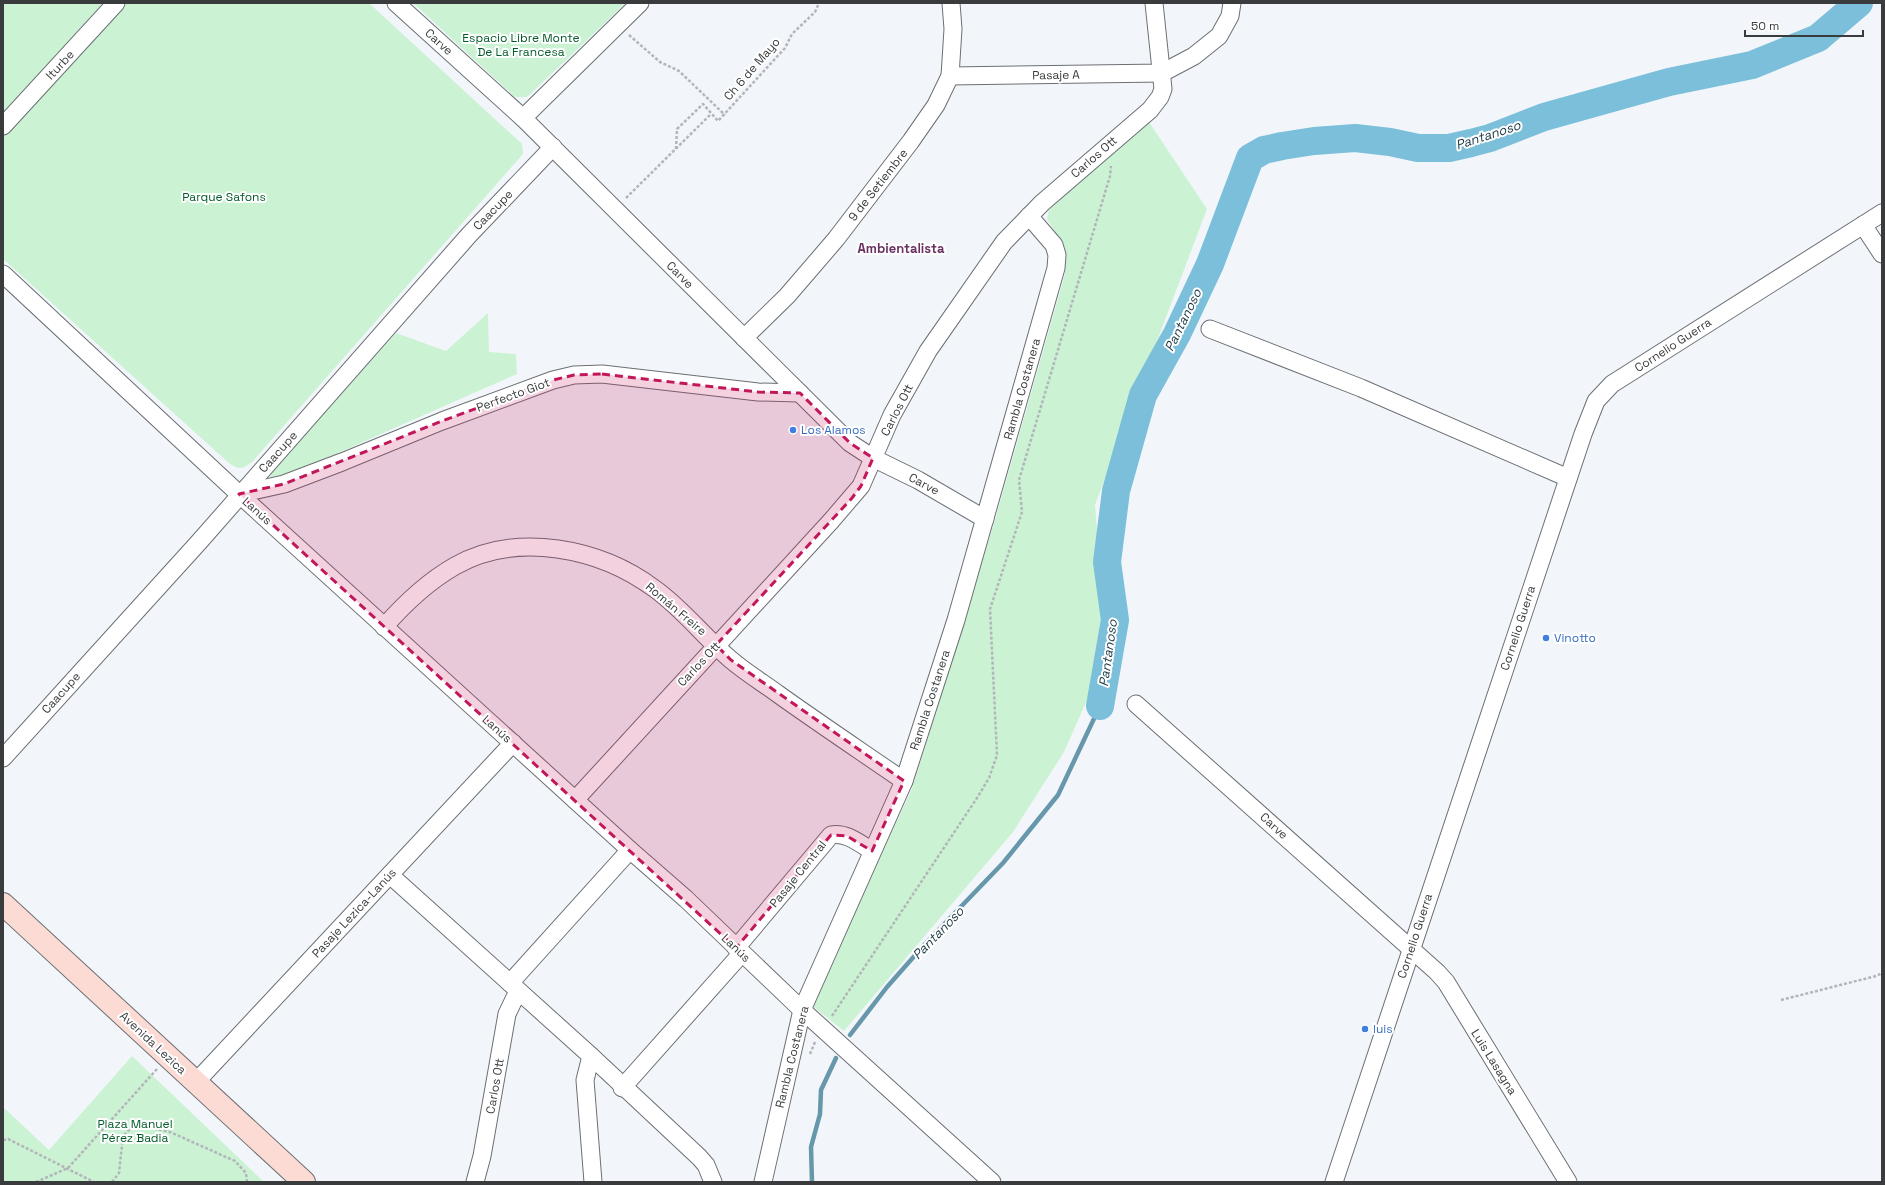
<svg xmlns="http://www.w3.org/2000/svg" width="1885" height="1185" font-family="'Space Grotesk',sans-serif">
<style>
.green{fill:#ccf2d4}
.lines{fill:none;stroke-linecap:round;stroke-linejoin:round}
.stream{stroke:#6797ab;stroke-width:4.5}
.river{stroke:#7bbfda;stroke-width:28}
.street-casing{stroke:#6b6f73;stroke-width:19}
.secondary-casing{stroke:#6b6f73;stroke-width:24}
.path{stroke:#b2b5b9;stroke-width:2.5;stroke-dasharray:3 2;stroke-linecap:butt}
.street{stroke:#fff;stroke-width:17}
.secondary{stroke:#fddbd5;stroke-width:22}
.marked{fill:#c2185b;fill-opacity:0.2;stroke:#c2185b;stroke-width:3;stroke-dasharray:8 5;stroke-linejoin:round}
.shop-dot{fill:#3f7fe0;stroke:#fff;stroke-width:1.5}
.labels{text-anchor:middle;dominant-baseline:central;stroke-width:4;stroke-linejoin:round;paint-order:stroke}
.park-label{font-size:12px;fill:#045b2a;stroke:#fff}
.street-label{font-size:12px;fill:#393b3d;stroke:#fff}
.shop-label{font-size:12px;fill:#366cbe;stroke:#fff;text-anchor:start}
.water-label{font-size:13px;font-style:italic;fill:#1a3a46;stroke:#fff}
.neighbourhood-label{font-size:13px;font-weight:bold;fill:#683362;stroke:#fff}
</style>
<rect width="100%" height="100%" fill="#f2f6fb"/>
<!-- green -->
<g class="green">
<polygon points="3,3 103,3 3,113"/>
<path d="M126 3H369L522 144 523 154 252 462C243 469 240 470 230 464L3 259V137Z"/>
<polygon points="413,3 626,3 527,97 515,97"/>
<path d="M1147 119 1207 209 1095 505 1105 623 1095 682 1064 752 1013 832 844 1031 810 1004 912 789 995 520 1065 274C1065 247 1061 242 1047 219L1049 210Z"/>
<polygon points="488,313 489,352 516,354 517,374 286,476 272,479 270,477 275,467 396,333 446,351"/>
<polygon points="132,1056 264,1182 3,1182 3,1107 49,1150"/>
</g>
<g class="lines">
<!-- stream -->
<g class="stream">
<polyline points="850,1035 887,987 925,944 1003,863 1058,795 1100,706"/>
<polyline points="812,1182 811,1147 820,1114 821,1090 836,1058"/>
</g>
<!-- river -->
<polyline class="river" points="1100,706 1115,620 1107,562 1116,491 1143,395 1177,334 1210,264 1250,158 1264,150 1282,146 1314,141 1355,138 1390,142 1418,148 1449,148 1471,143 1490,138 1544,117 1669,82 1752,65 1818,38 1859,3"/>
<!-- street casing -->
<g class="street-casing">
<g id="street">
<polyline points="396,3 523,118 850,443 873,458 918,480 985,519"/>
<polyline points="950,76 1162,73 1194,56 1219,36 1230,16 1232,3"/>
<polyline points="523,118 640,3"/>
<polyline points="3,126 116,3"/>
<polyline points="1863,225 1882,254"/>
<polyline points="3,274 239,494 630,850 686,899 802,1010 992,1182"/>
<polyline points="1210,329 1361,388 1568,478"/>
<polyline points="744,338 787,296 836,239 911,141 936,105 950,76 953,29 951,3"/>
<polyline points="239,494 284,484 342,462 442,421 553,380 574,375 602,374 758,392 800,393"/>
<path d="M384 627C405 603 427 582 455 566 517 531 600 548 655 589 683 609 704 637 730 659 745 672 763 683 778 694 820 724 862 752 904 781"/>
<polyline points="1136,704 1437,972 1446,982 1568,1182"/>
<polyline points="3,758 199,542 469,235 553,147"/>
<polyline points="575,800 831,521 861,486 892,415 928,351 1004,242 1042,203 1150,110 1160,97 1163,89 1154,3"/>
<polyline points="390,875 591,1056 699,1157 706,1165 713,1182"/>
<path d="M736 948 831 835C846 832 859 843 872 851"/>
<polyline points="510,983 630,850"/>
<polyline points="591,1056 585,1080 593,1182"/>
<polyline points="195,1083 513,743"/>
<polyline points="622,1088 742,953"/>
<polyline points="475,1182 482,1156 507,1014 518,991"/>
<polyline points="763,1182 802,1010 904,781 956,620 1056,268 1057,255 1054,245 1029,216"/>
<polyline points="1334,1182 1583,434 1596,401 1612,384 1882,213"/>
</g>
</g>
<!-- secondary casing -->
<g class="secondary-casing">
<polyline id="secondary" points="3,904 304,1182"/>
</g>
<!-- path -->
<g class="path">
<polyline points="629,35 660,62 679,71 725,115"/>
<polyline points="676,149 677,129 703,104 718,121 785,48 792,34 815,12 819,3"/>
<polyline points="626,198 711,114"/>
<polyline points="1781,1000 1876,976 1882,973"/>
<polyline points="832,1016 977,798 989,778 997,755 990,609 1022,512 1019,480 1110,176 1111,166"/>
<polyline points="810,1054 815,1042"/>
<polyline points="3,1140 8,1139 94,1182"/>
<polyline points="36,1182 68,1168 157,1069"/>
<polyline points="112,1182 119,1173 123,1136 135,1124 170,1132 235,1161 246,1173 247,1182"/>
</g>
<!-- street -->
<use href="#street" class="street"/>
<!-- secondary -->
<use href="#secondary" class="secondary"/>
</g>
<!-- marked area -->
<path class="marked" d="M602 374 758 392 800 393 850 443 873 458 861 486 852 498 716 645 731 660 904 781 872 851 847 836 831 835 736 948 239 494 284 484 442 421 553 380 574 375Z"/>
<!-- markers -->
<g class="shop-dot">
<circle cx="793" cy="430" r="4"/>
<circle cx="1546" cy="638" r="4"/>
<circle cx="1365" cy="1029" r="4"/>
</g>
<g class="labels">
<!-- park labels -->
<g class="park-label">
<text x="521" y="38">Espacio Libre Monte<tspan x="521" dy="14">De La Francesa</tspan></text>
<text x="224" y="197">Parque Safons</text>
<text x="135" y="1124">Plaza Manuel<tspan x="135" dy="14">Pérez Badia</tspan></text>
</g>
<!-- street labels -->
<g class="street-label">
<text transform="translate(439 42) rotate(42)">Carve</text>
<text transform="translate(60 65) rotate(-47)">Iturbe</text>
<text transform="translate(752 69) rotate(-49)">Ch 6 de Mayo</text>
<text transform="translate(1056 75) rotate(-1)">Pasaje A</text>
<text transform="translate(1094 157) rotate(-41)">Carlos Ott</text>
<text transform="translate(878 185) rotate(-52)">9 de Setiembre</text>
<text transform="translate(493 210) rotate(-46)">Caacupe</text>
<text transform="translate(680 275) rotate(45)">Carve</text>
<text transform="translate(1673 345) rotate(-33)">Cornelio Guerra</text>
<text transform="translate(1022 389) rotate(-74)">Rambla Costanera</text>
<text transform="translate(513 395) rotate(-20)">Perfecto Giot</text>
<text transform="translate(897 410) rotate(-63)">Carlos Ott</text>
<text transform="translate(278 452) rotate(-48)">Caacupe</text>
<text transform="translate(924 484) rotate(28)">Carve</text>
<text transform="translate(257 511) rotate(42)">Lanús</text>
<text transform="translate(676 609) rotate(40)">Román Freire</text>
<text transform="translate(1518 628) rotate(-72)">Cornelio Guerra</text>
<text transform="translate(699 664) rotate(-47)">Carlos Ott</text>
<text transform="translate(61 693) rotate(-48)">Caacupe</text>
<text transform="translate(930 700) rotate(-72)">Rambla Costanera</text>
<text transform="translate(497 729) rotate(42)">Lanús</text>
<text transform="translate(1274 826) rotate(42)">Carve</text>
<text transform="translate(798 874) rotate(-51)">Pasaje Central</text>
<text transform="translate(354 913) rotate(-47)">Pasaje Lezica-Lanús</text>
<text transform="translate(1415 936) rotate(-72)">Cornelio Guerra</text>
<text transform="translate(736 948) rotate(44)">Lanús</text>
<text transform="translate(153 1043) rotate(43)">Avenida Lezica</text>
<text transform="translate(792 1057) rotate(-76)">Rambla Costanera</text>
<text transform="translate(1494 1062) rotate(58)">Luis Lasagna</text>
<text transform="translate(495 1086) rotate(-80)">Carlos Ott</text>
</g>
<!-- shop labels -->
<g class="shop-label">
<text x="801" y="430">Los Alamos</text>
<text x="1554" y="638">Vinotto</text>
<text x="1373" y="1029">luis</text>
</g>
<!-- water labels -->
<g class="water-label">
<text transform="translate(1488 135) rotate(-18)">Pantanoso</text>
<text transform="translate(1183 320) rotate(-64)">Pantanoso</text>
<text transform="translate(1108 653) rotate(-82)">Pantanoso</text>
<text transform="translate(938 933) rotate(-46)">Pantanoso</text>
</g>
<!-- neighbourhood labels -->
<g class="neighbourhood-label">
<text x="901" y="248">Ambientalista</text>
</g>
</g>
<!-- border -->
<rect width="1885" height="1185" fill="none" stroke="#393b3d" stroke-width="8"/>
<!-- scale -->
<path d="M1745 30v6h118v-6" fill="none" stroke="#393b3d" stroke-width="2"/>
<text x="1751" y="30" font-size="12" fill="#393b3d" stroke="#ffffff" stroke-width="3" paint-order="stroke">50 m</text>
</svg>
